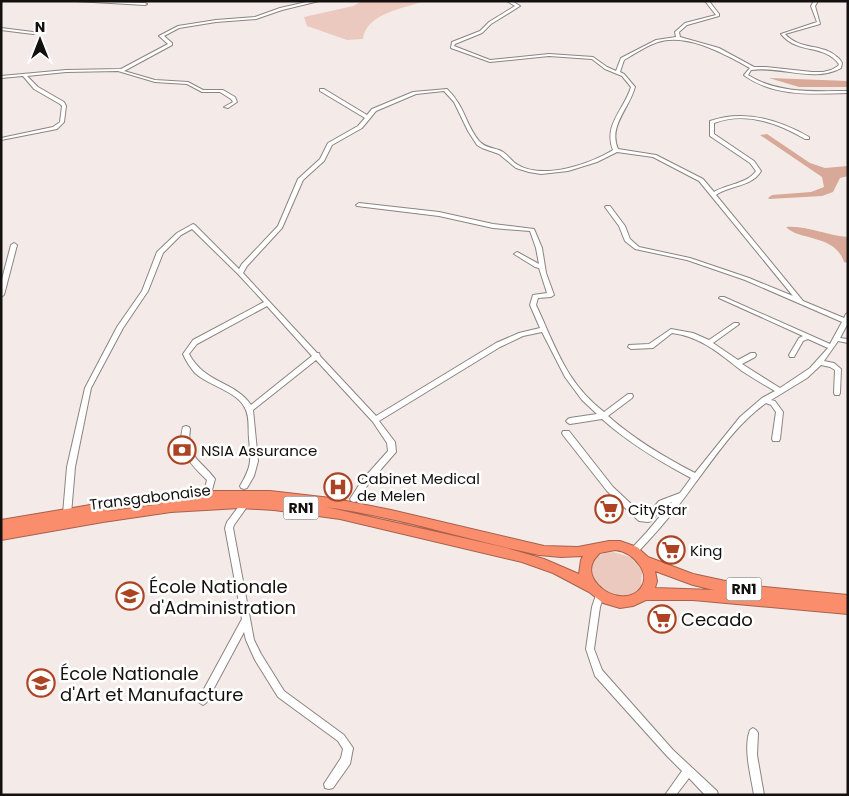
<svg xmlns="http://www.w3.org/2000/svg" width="849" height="796" font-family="Poppins,sans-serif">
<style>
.green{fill:#ecc9be}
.water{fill:#d8a899}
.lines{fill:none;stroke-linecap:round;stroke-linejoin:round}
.minor-casing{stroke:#8b8481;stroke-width:2}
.highway-casing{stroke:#a8614b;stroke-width:2}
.minor{fill:#fff;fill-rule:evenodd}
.highway{fill:#f98d6c;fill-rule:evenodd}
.labels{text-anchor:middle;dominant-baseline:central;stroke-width:5;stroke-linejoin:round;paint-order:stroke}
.shield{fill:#fff;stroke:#5a5857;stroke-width:1}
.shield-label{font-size:14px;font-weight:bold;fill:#13100f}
.poi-label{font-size:15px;fill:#13100f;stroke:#fff;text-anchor:start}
.street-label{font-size:15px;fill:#13100f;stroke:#fff}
.near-poi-label{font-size:18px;fill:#13100f;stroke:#fff;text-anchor:start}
</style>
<rect width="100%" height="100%" fill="#f4ebe8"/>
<!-- green -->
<g class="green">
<path d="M362 1H425C405 8 366 13 363 39L347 40 307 26 304 17 353 6Z"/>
<polygon points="275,499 360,512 499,544 498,548 324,507 256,501 1,532 1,529 166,503"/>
<path d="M613 552 631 557 642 571 641 587C613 622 563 556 613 552Z"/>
</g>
<!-- water -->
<g class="water">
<polygon points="769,78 848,81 848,87 799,87"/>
<polygon points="767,134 810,163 825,168 848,166 848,176 840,178 833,192 822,196 769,199 768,198 772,195 811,192 824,187 822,177 760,135"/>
<path d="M786 227C806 225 828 236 848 237V263L844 262C835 234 799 241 786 227Z"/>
</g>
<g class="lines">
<!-- minor casing -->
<g class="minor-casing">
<g id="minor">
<polygon points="76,1 145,3 147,4 145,5"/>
<polygon points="311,1 319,1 282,10 256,19 216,22 179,28 164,36 172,43 172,45 124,71 155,80 188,82 203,90 223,90 235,97 237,102 228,108 224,107 233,102 231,99 220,92 202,92 187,84 155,82 118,71 66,72 27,76 38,87 64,102 66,106 64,122 57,129 1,140 1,138 53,127 60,122 62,106 60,104 34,89 23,76 1,78 1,76 66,70 121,69 168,44 159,36 178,26 216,20 255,17 280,8"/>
<path d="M507 1H512L520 6 491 24 482 33 455 44 454 46 490 60 549 54 593 57 607 67 616 71 621 58 656 40 676 37 675 32 685 23 716 15 705 1H709L719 14V16L687 25 679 32 680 37 719 48 754 67H766L812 72H823L831 70 838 66 839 64C823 43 798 55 781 34L817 22 811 6 814 1H818L815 6 820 24 785 34C800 51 823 43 837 57 839 58 841 61 842 63L841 68C813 83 782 66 751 70L748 75C778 94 814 91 848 91V93C812 94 775 97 745 76L744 75 750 68C724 54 688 33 658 42 648 45 634 54 624 60L620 72 624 74 635 87C629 109 608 126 618 149L656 155 703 179 714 192C727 184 747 184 756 171L750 163 710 136V121C744 109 779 120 809 137V139H805C778 123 745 111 714 123V134L754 161 761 171C752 187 730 185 716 195L803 301 844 318 846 314 848 313V323L840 338 848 339V343L838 341 824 361 834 363 841 369 840 393 839 395H835L834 393 835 370 830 367 821 365 807 378 771 400 775 401 783 412 780 439 779 441H773L772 439 776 412 771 405 766 403C736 424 715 457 693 486 676 510 657 532 637 553L634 554 631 553 630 551 631 549 646 533 672 502 665 505 651 521 648 522 639 521 607 491 563 435 562 433 563 431H569L613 487 644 516H646L659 501 680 493 691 478C659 461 629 443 602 419L570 424 568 423 566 421 568 419 570 418 597 414 582 400 565 377 542 332 523 336 500 347 379 421 395 442 396 452 369 483 357 501 354 502 351 501 350 499 363 479 388 451 387 443 373 422 316 360 253 410 258 461 254 476 247 488 244 489 241 488 240 486C252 466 251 461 249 438 248 429 250 417 245 408 237 391 209 386 195 373 190 367 186 361 183 354L193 340 264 302 238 274 192 229 181 235 163 253 148 291 123 328 91 388 75 467 71 514 70 516 67 517 64 516 63 514 67 467 85 388 117 327 142 291 157 252 177 233 193 224 195 225 239 269 242 264 278 226 298 179 320 159 328 143 358 126 365 118 320 91V89H324L367 115 372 109 413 92 447 89C465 106 465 124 479 141 486 149 495 147 503 152 509 156 512 162 518 165 544 180 590 164 613 150 603 125 624 110 631 87L622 76 605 69 592 59 549 56 490 62 451 48 452 42 480 31 489 22 515 6ZM444 91 454 102 468 131 477 145 482 148 499 154 516 168 529 172 541 174 568 171 597 162 617 152 653 157 699 181 793 296 749 278 690 258 639 247 630 239 625 226 610 206H606L605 207 619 226 625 241 635 249 687 260 745 280 842 322 830 344 724 297H720L719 298 803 336 799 338 789 355 790 357H794L803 341 808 339 828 348 810 368 780 388 742 364 755 357 756 355 755 353H751L738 360 713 343 738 325 739 324 738 323H734L709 340 693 333 671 329 649 344 629 345 628 347 631 349 653 348 672 333C702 337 720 354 742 371 753 378 764 385 775 391L762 398 740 417 695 473C664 457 634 439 608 416L632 398 633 396 632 394H628L604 412C591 402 579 389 570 375 556 353 547 328 536 305L538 298 551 297 554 295 546 273 542 248 534 229 493 224 439 212 359 203 356 205 357 206 439 216 493 228 530 231 536 248 539 264 519 253 517 252 514 254 535 267 539 268 547 293 533 295 530 305 540 328 519 333 496 343 376 416 320 356 319 353H317L243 273 247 266 282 228 303 180 324 161 332 145 362 128 376 111 416 94ZM267 306 312 356 251 405C235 381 205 384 189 354L197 344Z"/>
<polygon points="1,28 33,32 35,33 33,34 1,30"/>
<polygon points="14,243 17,245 4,295 1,297 1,283 11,245"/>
<path d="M186 426 189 427 190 429C186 458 201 460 215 479L212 490 209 491 206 490 205 488 207 480C192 466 176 449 183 427Z"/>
<polygon points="245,501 248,502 249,504 234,525 233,528 254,640 261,654 284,691 344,735 353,748 350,764 333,788 329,789 325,788 324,784 341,758 343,749 338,741 278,697 255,660 246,640 244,632 206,703 203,705 200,703 198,700 242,619 225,528 227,522 242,502"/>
<polygon points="600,591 603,592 604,595 600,607 594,649 602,670 673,750 717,791 718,795 705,795 689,778 676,795 665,795 682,771 667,756 595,676 586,649 592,607 597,592"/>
<path d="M753 728 756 730 758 733 757 755 764 795H754C751 776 743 748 750 730Z"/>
</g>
</g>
<!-- highway casing -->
<g class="highway-casing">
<path id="highway" d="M210 491H270L331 498 391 510 544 546 578 547 609 541H620L637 547 648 557 693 574 744 585 848 595V614L693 600H646L633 606 620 608 603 603 589 592 553 573 522 562 340 519 274 510 240 508 171 512 103 522 1 540V530L103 512 169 503 120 509 1 530V520L120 500ZM326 507C398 517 468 540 539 555L561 557 583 556 581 560 579 574 544 559 503 547ZM615 550C626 551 634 557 640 566 651 582 638 598 620 596 605 595 585 578 593 562 594 559 598 555 600 553ZM655 571 693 585 714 590 655 588 657 581Z"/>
</g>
<!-- minor -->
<use href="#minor" class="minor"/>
<!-- highway -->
<use href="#highway" class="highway"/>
</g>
<!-- icons -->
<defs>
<g id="bank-ring" transform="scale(1.4375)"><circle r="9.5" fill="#fff" stroke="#ac4424" stroke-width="1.5"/><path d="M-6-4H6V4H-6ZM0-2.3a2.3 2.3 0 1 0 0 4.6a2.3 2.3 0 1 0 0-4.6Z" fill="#ac4424"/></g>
<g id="hospital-ring" transform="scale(1.4375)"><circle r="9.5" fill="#fff" stroke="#ac4424" stroke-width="1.5"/><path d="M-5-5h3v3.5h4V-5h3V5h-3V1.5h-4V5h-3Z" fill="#ac4424"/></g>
<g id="supermarket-ring" transform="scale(1.4375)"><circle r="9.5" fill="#fff" stroke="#ac4424" stroke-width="1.5"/><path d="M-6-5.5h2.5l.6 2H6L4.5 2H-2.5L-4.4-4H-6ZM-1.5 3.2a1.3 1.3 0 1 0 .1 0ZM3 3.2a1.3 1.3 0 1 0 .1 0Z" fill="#ac4424"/></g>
<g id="university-ring" transform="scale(1.4375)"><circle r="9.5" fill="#fff" stroke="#ac4424" stroke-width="1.5"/><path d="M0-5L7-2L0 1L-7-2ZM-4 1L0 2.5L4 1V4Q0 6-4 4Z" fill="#ac4424"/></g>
</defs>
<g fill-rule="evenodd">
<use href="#bank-ring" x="182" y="450"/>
<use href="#hospital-ring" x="338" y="487"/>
<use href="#supermarket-ring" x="609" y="509"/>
<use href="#supermarket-ring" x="671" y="550"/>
<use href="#university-ring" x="130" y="596"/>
<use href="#supermarket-ring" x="662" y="619"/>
<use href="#university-ring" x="41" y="683"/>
</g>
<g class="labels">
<!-- shield labels -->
<g class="shield">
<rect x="283.5" y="496.5" width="35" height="23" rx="4"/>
<rect x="726.5" y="577.5" width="35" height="23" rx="4"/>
</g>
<g class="shield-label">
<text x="301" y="508">RN1</text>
<text x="744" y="589">RN1</text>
</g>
<!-- poi labels -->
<g class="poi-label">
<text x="201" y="450">NSIA Assurance</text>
<text x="357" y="478">Cabinet Medical<tspan x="357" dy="17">de Melen</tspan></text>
<text x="628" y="509">CityStar</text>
<text x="690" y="550">King</text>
</g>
<!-- street labels -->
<g class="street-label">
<text transform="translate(150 497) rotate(-7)">Transgabonaise</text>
</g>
<!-- near-poi labels -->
<g class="near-poi-label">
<text x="149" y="586">École Nationale<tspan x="149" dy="21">d'Administration</tspan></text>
<text x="681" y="619">Cecado</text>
<text x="60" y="673">École Nationale<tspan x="60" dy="21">d'Art et Manufacture</tspan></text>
</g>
</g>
<!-- border -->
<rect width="849" height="796" fill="none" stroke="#13100f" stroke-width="5"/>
<!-- north arrow -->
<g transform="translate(40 40)" stroke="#ffffff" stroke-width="4" paint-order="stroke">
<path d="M0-4L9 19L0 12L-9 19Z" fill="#13100f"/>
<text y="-8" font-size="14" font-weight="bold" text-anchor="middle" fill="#13100f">N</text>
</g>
</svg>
